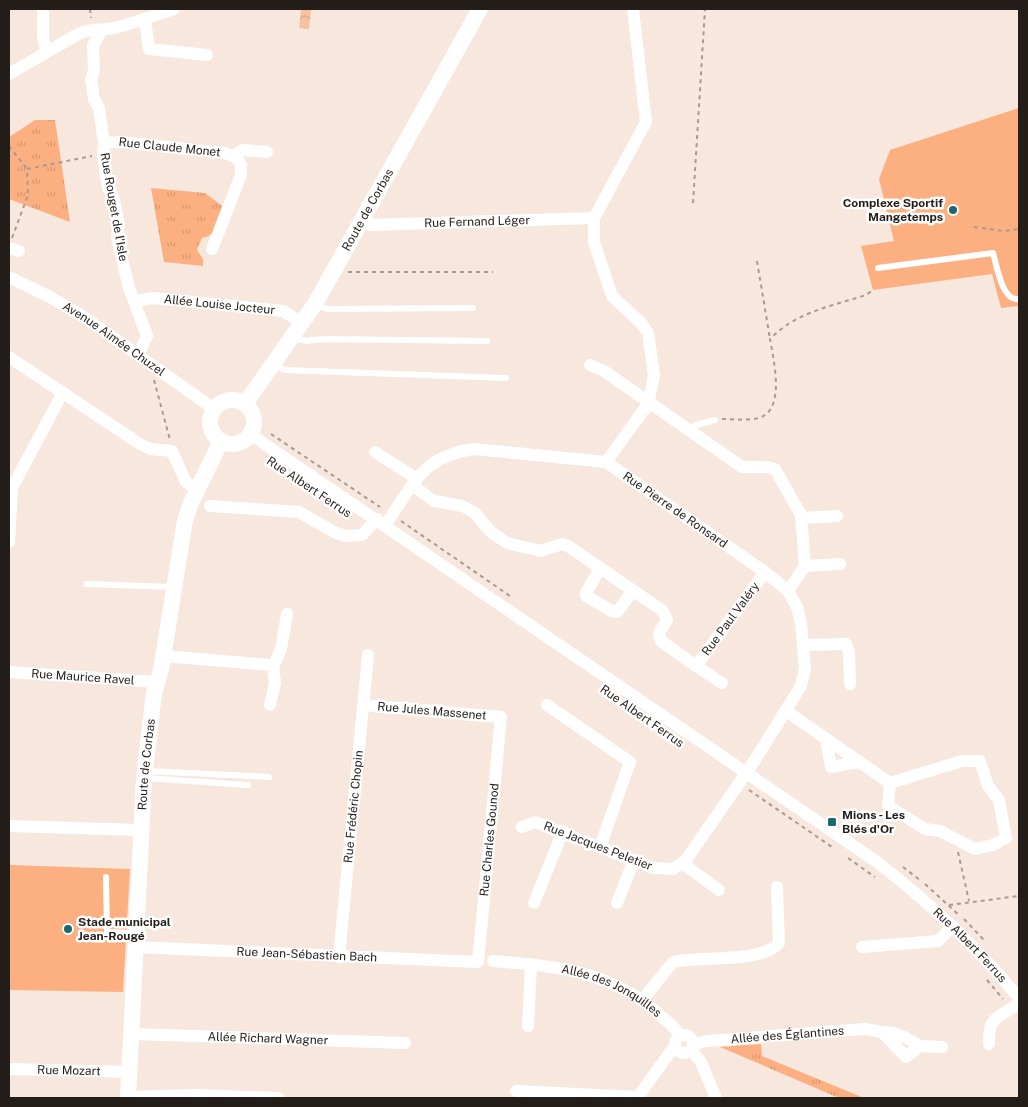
<svg xmlns="http://www.w3.org/2000/svg" width="1028" height="1107" font-family="'Public Sans',sans-serif">
<style>
.grass{fill:url(#grass-tufts)}
.garden{fill:#fcb081}
.water{fill:url(#water-waves)}
.lines{fill:none;stroke-linecap:round;stroke-linejoin:round}
.path{stroke:#a79a92;stroke-width:2;stroke-dasharray:4 4;stroke-linecap:butt}
.service{stroke:#fff;stroke-width:6}
.minor{stroke:#fff;stroke-width:12}
.tertiary{stroke:#fff;stroke-width:16}
.poi-dot{fill:#1b686e;stroke:#fff;stroke-width:2}
.labels{text-anchor:middle;dominant-baseline:central;stroke-width:5;stroke-linejoin:round;paint-order:stroke}
.street-label{font-size:12px;fill:#241e1a;stroke:#fff}
.poi-label{font-size:12px;font-weight:bold;fill:#241e1a;stroke:#fff;text-anchor:start}
</style>
<defs>
<pattern id="grass-tufts" width="24" height="20" patternUnits="userSpaceOnUse" patternTransform="scale(1.25)"><rect width="24" height="20" fill="#fcb081"/><path d="M3 7l-1-3M5 7V3M7 7l1-3M15 17l-1-3M17 17v-4M19 17l1-3" fill="none" stroke="#d8976f"/></pattern>
<pattern id="water-waves" width="16" height="10" patternUnits="userSpaceOnUse" patternTransform="scale(1.25)"><rect width="16" height="10" fill="#f7c2a2"/><path d="M0 5q4-4 8 0t8 0" fill="none" stroke="#d4a68b"/></pattern>
</defs>
<rect width="100%" height="100%" fill="#f8e7dd"/>
<!-- grass -->
<g class="grass">
<polygon points="35,120 55,120 70,222 9,199 9,137"/>
<path d="M151 188 205 193 225 208C219 222 218 235 202 238L197 250 203 259V266L164 262Z"/>
<polygon points="761,1044 762,1056 864,1098 839,1098 720,1047"/>
</g>
<!-- garden -->
<g class="garden">
<polygon points="1019,108 1019,306 1001,308 992,274 873,290 861,246 894,241 879,179 890,150"/>
<polygon points="9,865 130,869 123,992 9,990"/>
</g>
<!-- water -->
<polygon class="water" points="301,9 311,10 309,29 299,28"/>
<g class="lines">
<!-- path -->
<g class="path">
<polyline points="90,9 91,18"/>
<polyline points="9,146 27,169"/>
<polyline points="693,203 705,9"/>
<polyline points="974,227 1003,231 1019,229"/>
<polyline points="12,238 28,195 27,169 92,156"/>
<polyline points="757,261 770,339"/>
<polyline points="348,272 493,272"/>
<polyline points="154,380 170,440"/>
<path d="M722 419C735 419 755 422 765 415 784 402 773 357 770 339 796 312 832 306 866 295L873 290"/>
<polyline points="271,434 380,507"/>
<polyline points="401,521 510,596"/>
<polyline points="749,790 832,847"/>
<polyline points="958,852 969,901"/>
<polyline points="848,858 875,877"/>
<polyline points="903,867 921,881"/>
<polyline points="925,884 960,916"/>
<polyline points="949,905 1019,896"/>
<polyline points="964,919 985,941"/>
<polyline points="987,980 1003,999"/>
</g>
<!-- service -->
<g class="service">
<path d="M878 268 993 253C997 266 1002 302 1019 299"/>
<polyline points="316,305 327,309 473,308"/>
<polyline points="294,338 306,341 322,339 487,341"/>
<polyline points="274,365 285,370 506,378"/>
<polyline points="689,430 696,425 715,420"/>
<polyline points="86,584 172,587"/>
<polyline points="146,771 269,777"/>
<polyline points="145,778 248,785"/>
<polyline points="106,877 107,932 135,933"/>
</g>
<!-- minor -->
<g class="minor">
<polyline points="43,9 43,37 46,51"/>
<polyline points="145,19 149,49 207,55"/>
<polyline points="102,30 93,45 94,71 91,79 94,99 99,108 104,143 103,155 108,189 113,195 119,225 117,238 129,288 147,336 138,355"/>
<path d="M9 74 80 33C93 28 104 31 118 27 137 22 155 15 174 9"/>
<path id="s1" d="M104 143 120 142 225 153 237 158 241 165V175L212 249"/>
<polyline points="234,156 242,150 267,152"/>
<path id="s2" d="M362 221 370 225 594 218"/>
<polyline points="9,248 19,251"/>
<path id="s3" d="M9 277 50 297 87 319 214 409"/>
<path id="s4" d="M134 301 153 298 283 311 303 323"/>
<polyline points="9,357 140,444 150,449 172,451 186,482 197,489"/>
<polyline points="590,365 604,371 742,467 767,467 775,469 801,515 805,566 788,591"/>
<path id="s5" d="M250 434 877 862C930 903 977 947 1019 998"/>
<polyline points="375,452 417,479"/>
<polyline points="606,462 648,404 654,375 648,333 641,323 612,296 594,242 594,218 646,122 633,9"/>
<path id="s6" d="M412 485 434 501 462 506 474 512 491 532 507 543 541 551 562 544 568 546 663 611 667 620C663 628 656 631 661 641L696 666 765 572"/>
<polyline points="210,506 299,512 336,533 346,536 362,535 377,519"/>
<polyline points="801,518 837,516"/>
<path id="s7" d="M385 525C413 486 421 456 474 449L606 462 765 572 788 591 797 607 801 623 805 668 801 686 753 763 686 860 673 869 653 868 535 822 522 827"/>
<polyline points="9,542 12,488 63,392"/>
<polyline points="805,566 840,564"/>
<polyline points="600,568 586,593 586,596 612,611 617,612 633,591"/>
<polyline points="803,645 846,644 849,652 850,684"/>
<polyline points="163,656 270,665 273,667 275,683 270,705"/>
<polyline points="696,666 722,683"/>
<polyline points="273,667 281,649 287,614"/>
<path id="s8" d="M9 672 157 682"/>
<polyline points="547,705 630,762 600,847"/>
<polyline points="786,711 890,783"/>
<polyline points="826,739 831,767 859,762"/>
<polygon points="962,761 980,761 988,786 999,800 1006,838 993,845 975,849 940,831 925,829 888,806 890,783"/>
<polyline points="9,826 140,830"/>
<polyline points="682,863 719,890"/>
<polyline points="534,903 563,831"/>
<polyline points="617,903 634,860"/>
<path id="s9" d="M136 947 478 962 501 717 364 705"/>
<polyline points="862,947 938,941 953,926"/>
<path id="s10" d="M339 957 368 655"/>
<path id="s11" d="M493 961C556 966 613 971 661 1016 668 1022 676 1028 680 1036"/>
<path d="M643 999 673 962C701 956 762 963 779 943L777 887"/>
<polyline points="528,1026 531,964"/>
<path d="M882 1032C898 1032 907 1038 920 1046"/>
<path id="s12" d="M132 1034 405 1043"/>
<circle cx="684" cy="1044" r="9"/>
<path id="s13" d="M694 1044 707 1041 865 1029 882 1032 906 1057 920 1046 942 1047"/>
<path d="M989 1044C988 1015 998 1019 1019 1003"/>
<polyline points="692,1051 701,1062 716,1098"/>
<path id="s14" d="M9 1069 130 1072"/>
<polyline points="516,1091 638,1097"/>
<polyline points="128,1097 196,1095 279,1098"/>
<polyline points="637,1098 674,1047"/>
</g>
<!-- tertiary -->
<g class="tertiary">
<circle cx="232" cy="422" r="22"/>
<path id="s15" d="M245 404 315 304 480 9"/>
<path id="s16" d="M128 1098 144 778 154 693 161 670 185 520 191 503 221 441"/>
</g>
</g>
<!-- markers -->
<g class="poi-dot">
<circle cx="953" cy="210" r="5"/>
<rect x="827" y="817" width="10" height="10" rx="2.5"/>
<circle cx="68" cy="929" r="5"/>
</g>
<g class="labels">
<!-- street labels -->
<g class="street-label">
<text stroke="none"><textPath href="#s1" startOffset="66">Rue Claude Monet</textPath></text>
<text transform="translate(114 207) rotate(80)">Rue Rouget de l'Isle</text>
<text stroke="none"><textPath href="#s15" startOffset="230">Route de Corbas</textPath></text>
<text stroke="none"><textPath href="#s2" startOffset="116">Rue Fernand Léger</textPath></text>
<text stroke="none"><textPath href="#s4" startOffset="86">Allée Louise Jocteur</textPath></text>
<text stroke="none"><textPath href="#s3" startOffset="122">Avenue Aimée Chuzel</textPath></text>
<text transform="translate(309 487) rotate(34)">Rue Albert Ferrus</text>
<text stroke="none"><textPath href="#s7" startOffset="339">Rue Pierre de Ronsard</textPath></text>
<text stroke="none"><textPath href="#s6" startOffset="428">Rue Paul Valéry</textPath></text>
<text stroke="none"><textPath href="#s8" startOffset="74">Rue Maurice Ravel</textPath></text>
<text transform="translate(432 711) rotate(5)">Rue Jules Massenet</text>
<text transform="translate(642 716) rotate(35)">Rue Albert Ferrus</text>
<text stroke="none"><textPath href="#s16" startOffset="334">Route de Corbas</textPath></text>
<text stroke="none"><textPath href="#s10" startOffset="151">Rue Frédéric Chopin</textPath></text>
<text stroke="none"><textPath href="#s9" startOffset="465">Rue Charles Gounod</textPath></text>
<text transform="translate(598 846) rotate(21)">Rue Jacques Peletier</text>
<text stroke="none"><textPath href="#s5" startOffset="884">Rue Albert Ferrus</textPath></text>
<text stroke="none"><textPath href="#s9" startOffset="171">Rue Jean-Sébastien Bach</textPath></text>
<text stroke="none"><textPath href="#s11" startOffset="124">Allée des Jonquilles</textPath></text>
<text stroke="none"><textPath href="#s13" startOffset="94">Allée des Églantines</textPath></text>
<text stroke="none"><textPath href="#s12" startOffset="136">Allée Richard Wagner</textPath></text>
<text stroke="none"><textPath href="#s14" startOffset="60">Rue Mozart</textPath></text>
</g>
<!-- poi labels -->
<g class="poi-label">
<text x="943" y="203" text-anchor="end">Complexe Sportif<tspan x="943" dy="14">Mangetemps</tspan></text>
<text x="842" y="815">Mions - Les<tspan x="842" dy="14">Blés d'Or</tspan></text>
<text x="78" y="922">Stade municipal<tspan x="78" dy="14">Jean-Rougé</tspan></text>
</g>
</g>
<!-- border -->
<rect width="1028" height="1107" fill="none" stroke="#241e1a" stroke-width="20"/>
</svg>
